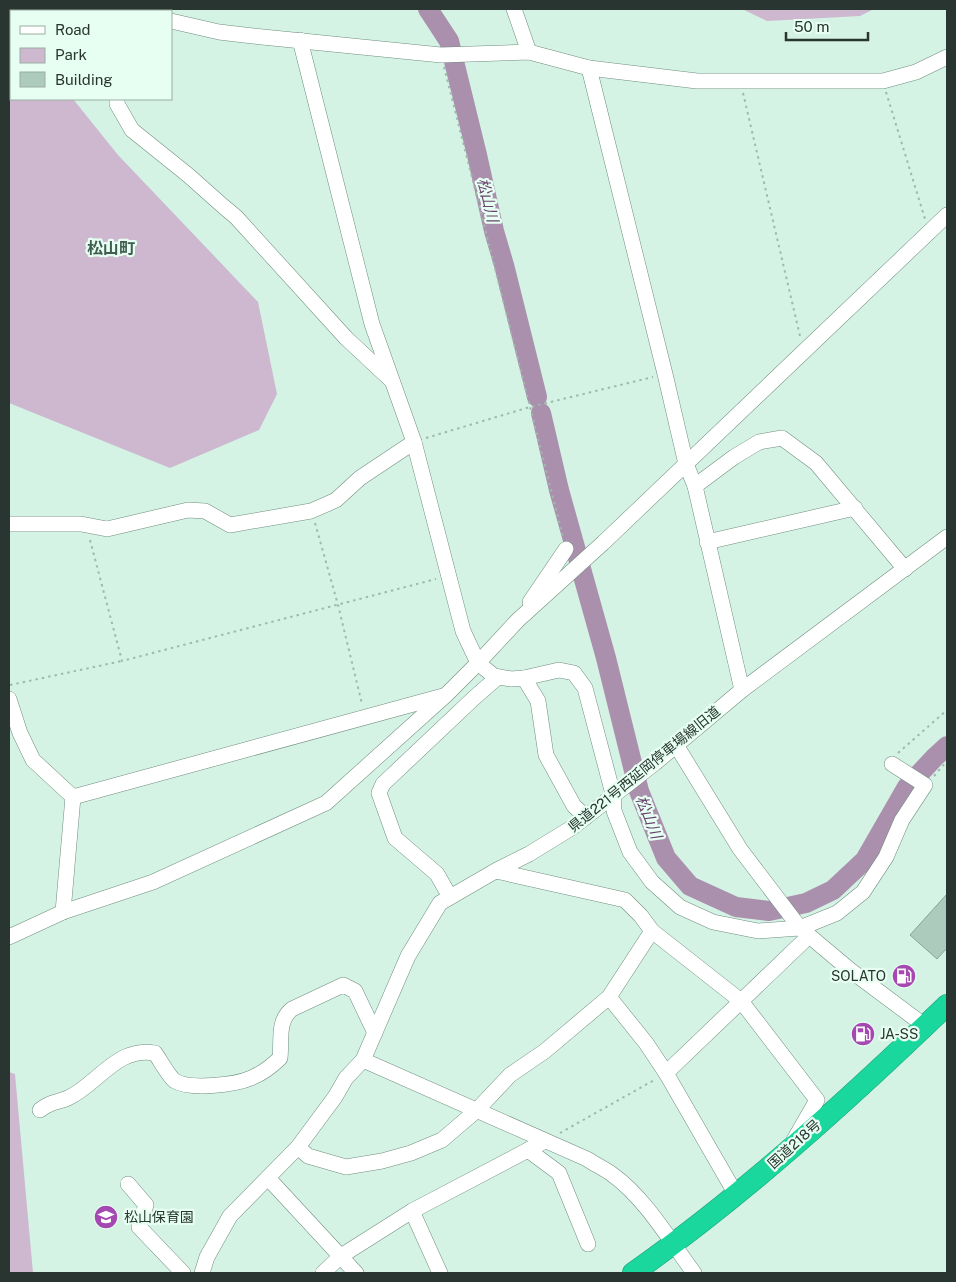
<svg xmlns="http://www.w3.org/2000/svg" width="956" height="1282" font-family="'Public Sans','Noto Sans JP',sans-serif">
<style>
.green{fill:#cdb8cf}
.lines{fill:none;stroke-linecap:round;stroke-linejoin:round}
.river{stroke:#aa90ad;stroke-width:20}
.building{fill:#adcbbc;stroke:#87a596}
.minor-casing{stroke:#718e80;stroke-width:16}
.highway-casing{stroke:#1f9e77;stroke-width:22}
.path{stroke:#9fb9ad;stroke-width:2;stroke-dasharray:2.5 4;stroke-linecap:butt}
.minor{stroke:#fff;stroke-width:15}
.highway{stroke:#1ad79d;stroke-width:21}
.labels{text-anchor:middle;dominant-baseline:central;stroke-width:4.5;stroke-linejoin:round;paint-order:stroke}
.street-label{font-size:14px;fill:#293530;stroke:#e6fff2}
.poi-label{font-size:14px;fill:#293530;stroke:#e6fff2;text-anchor:start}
.water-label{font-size:15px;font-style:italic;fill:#69446e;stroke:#e6fff2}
.quarter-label{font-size:16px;font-weight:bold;fill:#415d50;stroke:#e6fff2}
</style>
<rect width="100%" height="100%" fill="#d4f3e4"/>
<!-- green -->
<g class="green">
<polygon points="9,9 100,9 95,11 11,11 11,99 73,99 118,155 258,302 277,394 259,430 170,468 9,403"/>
<polygon points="742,9 874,9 860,16 767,21"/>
<polygon points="9,1072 15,1074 33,1273 9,1273"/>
</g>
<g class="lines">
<!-- river -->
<g class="river">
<polyline points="428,9 449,41 477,155 494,231 504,265 537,397"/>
<polyline points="541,413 559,490 606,658 639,791 666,858 690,886 736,907 769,911 806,903 833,890 865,860 907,787 935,757 947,746"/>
</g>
</g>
<!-- building -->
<polygon class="building" points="947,894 947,948 937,959 910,935"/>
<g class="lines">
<!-- minor casing -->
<g class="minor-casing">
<g id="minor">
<polyline points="514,9 529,52"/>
<polyline points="129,11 130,11"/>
<polyline points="171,21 219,32 253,36 441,55 529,52 589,68 697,81 883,81 916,72 947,57"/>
<polyline points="300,40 372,324 414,442 463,631 478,663 494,676 511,679 524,678 538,701 546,755 574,806 586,817"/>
<polyline points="589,68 665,374 686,464 695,486 742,690"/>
<polyline points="117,99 117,104 132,130 188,175 224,207 236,217 346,338 391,380"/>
<polyline points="695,486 734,457 759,442 782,438 816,463 905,569"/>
<polyline points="9,524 81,524 107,529 188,510 205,511 230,525 311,511 336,500 360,478 414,442"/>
<polyline points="707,542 855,508"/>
<polyline points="530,602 566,549"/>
<polyline points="524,678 559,670 574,673 585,688 613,794 614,811 630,852 652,882 680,907 713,922 758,931 800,928 837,913 863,892 886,857 902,820 925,785 892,764"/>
<polyline points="9,699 20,733 33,760 73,797"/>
<polyline points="676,745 740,849 800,928 850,970 925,1026"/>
<polyline points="73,797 443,696"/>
<polyline points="450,897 437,874 395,838 379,793 383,784 475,697 498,677"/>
<polyline points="63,912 73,797"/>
<polyline points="652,931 741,1001 817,1100 794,1140"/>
<polyline points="9,937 63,912 153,882 326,803 446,695 478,663 518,620 603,543 947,215"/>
<polyline points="609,997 646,1043 666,1073 734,1191 738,1193"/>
<path d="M363 1060 587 1159C596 1165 605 1169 613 1175 645 1198 671 1242 694 1273"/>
<polyline points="666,1073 809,936"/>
<path d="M40 1110C51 1101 56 1103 68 1098 98 1084 117 1046 155 1053 160 1060 169 1077 175 1081 190 1090 235 1085 251 1078 263 1073 271 1067 280 1058 282 1040 277 1021 292 1009L343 985 355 991 375 1033"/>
<polyline points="298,1147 308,1156 346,1167 382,1161 411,1153 442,1140 477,1110 510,1075 545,1051 609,997 652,931 641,916 625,900 496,871"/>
<polyline points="528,1150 559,1173 588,1244"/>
<polyline points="268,1178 356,1273"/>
<polyline points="128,1184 146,1205 139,1227 183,1273"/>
<polyline points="412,1211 440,1273"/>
<polyline points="202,1273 207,1257 230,1216 298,1147 335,1097 346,1078 363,1060 408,956 440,903 497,870 529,854 573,827 655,763 742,690 947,537"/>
<polyline points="323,1273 341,1256 412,1211 545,1141"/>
</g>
</g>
<!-- highway casing -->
<g class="highway-casing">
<path id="highway" d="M633 1273C745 1194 848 1100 947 1005"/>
</g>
<!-- path -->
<g class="path">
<polyline points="444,67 563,537"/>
<polyline points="886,92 925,219"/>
<polyline points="743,93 800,336"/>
<polyline points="426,438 530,407 653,377"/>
<polyline points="315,523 338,605 362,704"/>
<polyline points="90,540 122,661 436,579"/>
<polyline points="10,685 122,661"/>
<polyline points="898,753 947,710"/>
<polyline points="934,776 947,761"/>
<polyline points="560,1133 656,1079"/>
</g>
<!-- minor -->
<use href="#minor" class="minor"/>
<!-- highway -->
<use href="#highway" class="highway"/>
</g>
<!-- icons -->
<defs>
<g id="fuel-disc" transform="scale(1.25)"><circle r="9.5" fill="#a548b2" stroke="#e6fff2"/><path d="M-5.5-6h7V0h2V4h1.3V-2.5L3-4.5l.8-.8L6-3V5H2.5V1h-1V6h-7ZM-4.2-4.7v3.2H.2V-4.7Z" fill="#fff"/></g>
<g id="school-disc" transform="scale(1.25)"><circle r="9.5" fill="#a548b2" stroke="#e6fff2"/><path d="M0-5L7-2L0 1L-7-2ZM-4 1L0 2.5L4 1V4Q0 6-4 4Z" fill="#fff"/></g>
</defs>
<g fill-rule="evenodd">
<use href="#fuel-disc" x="904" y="976"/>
<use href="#fuel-disc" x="863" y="1034"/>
<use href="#school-disc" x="106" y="1217"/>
</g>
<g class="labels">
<!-- street labels -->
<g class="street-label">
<text transform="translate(644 769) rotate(-39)">県道221号西延岡停車場線旧道</text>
<text transform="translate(794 1144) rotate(-42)">国道218号</text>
</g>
<!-- poi labels -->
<g class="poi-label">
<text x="886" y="976" text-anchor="end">SOLATO</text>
<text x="880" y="1034">JA-SS</text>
<text x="124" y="1217">松山保育園</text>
</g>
<!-- water labels -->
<g class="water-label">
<text transform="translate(488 200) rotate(76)">松山川</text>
<text transform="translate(649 817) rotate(68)">松山川</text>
</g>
<!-- quarter labels -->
<g class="quarter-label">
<text x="111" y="248">松山町</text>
</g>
</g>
<!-- border -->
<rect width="956" height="1282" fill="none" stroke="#293530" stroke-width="20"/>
<!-- legend -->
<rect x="10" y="10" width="162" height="90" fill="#e6fff2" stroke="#9aaea4"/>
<rect x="20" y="26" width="25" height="8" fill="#ffffff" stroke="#9aaea4"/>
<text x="55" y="35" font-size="15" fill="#293530">Road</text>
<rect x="20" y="48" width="25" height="15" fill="#cdb8cf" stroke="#9aaea4"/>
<text x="55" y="60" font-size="15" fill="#293530">Park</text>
<rect x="20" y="72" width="25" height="15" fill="#adcbbc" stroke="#9aaea4"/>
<text x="55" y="85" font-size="15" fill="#293530">Building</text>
<!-- scale -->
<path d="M786 32v8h82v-8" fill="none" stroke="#293530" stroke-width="2.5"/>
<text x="794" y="32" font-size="15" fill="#293530" stroke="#e6fff2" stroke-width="4" paint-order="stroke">50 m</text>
</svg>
